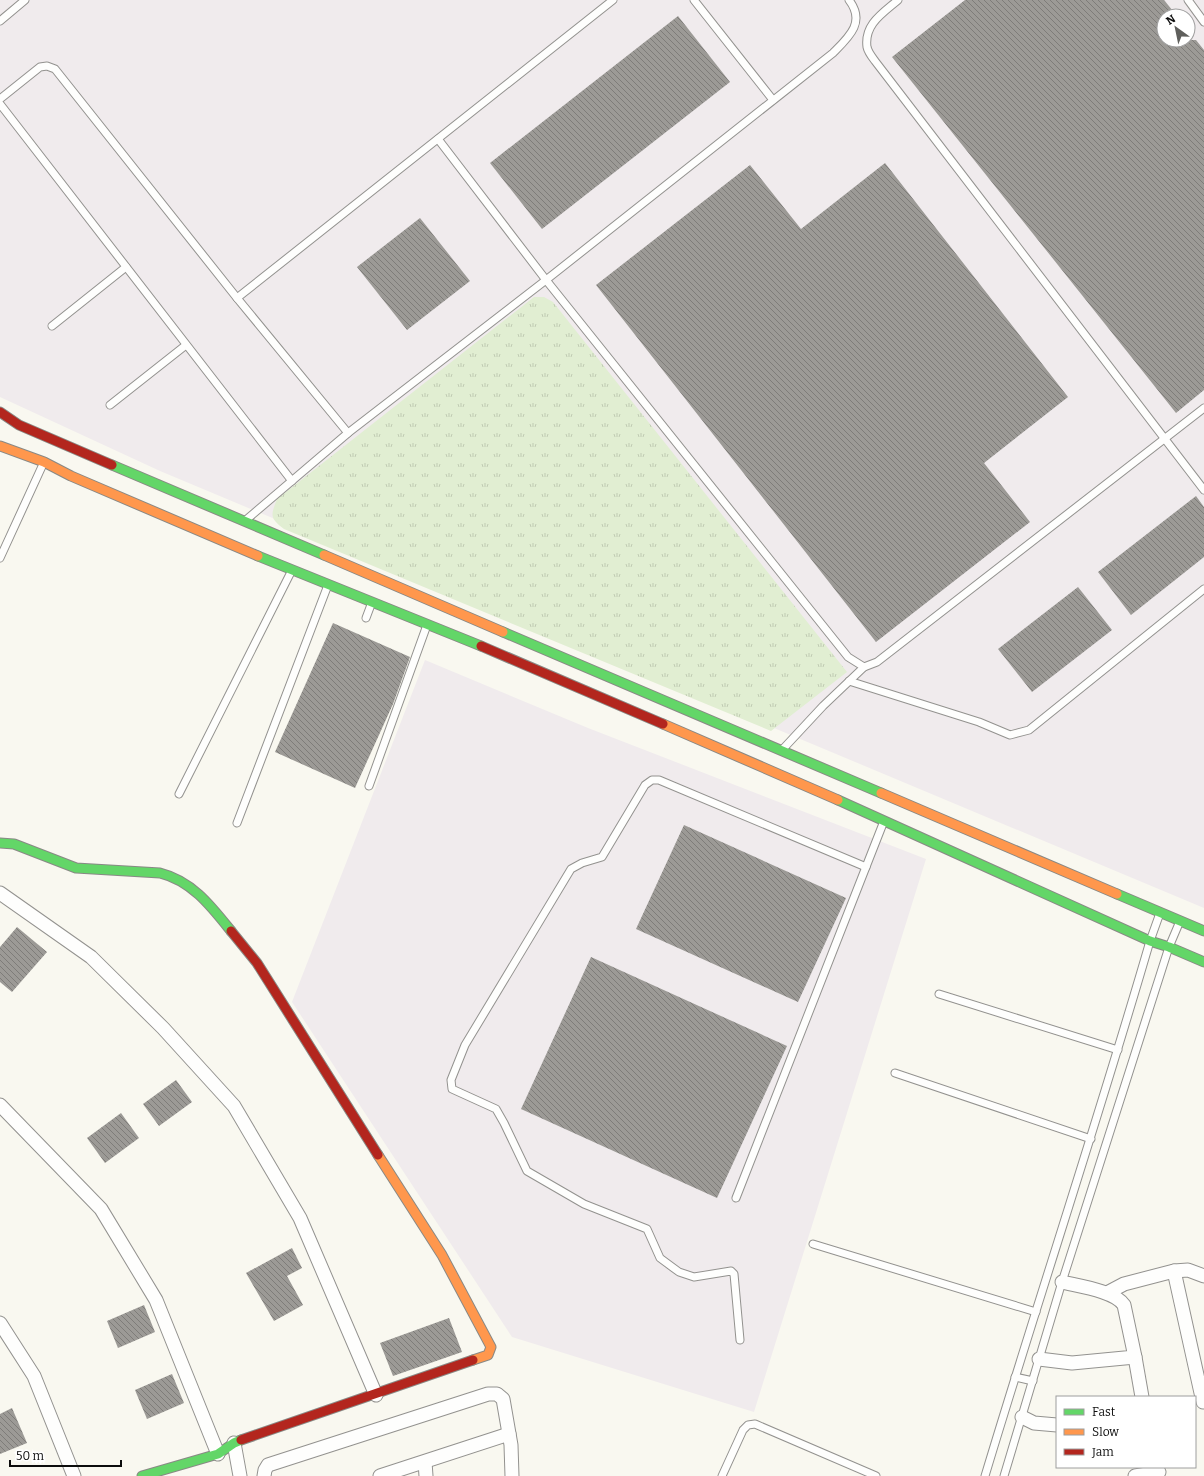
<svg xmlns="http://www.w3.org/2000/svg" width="1204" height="1476" font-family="Bitter,serif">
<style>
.industrial{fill:#f0ebed;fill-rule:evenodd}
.grass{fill:url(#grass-tufts)}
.building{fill:url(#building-back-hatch)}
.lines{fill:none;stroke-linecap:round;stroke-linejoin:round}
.lane-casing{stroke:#93928f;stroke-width:9}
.street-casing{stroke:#93928f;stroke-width:15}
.fast-casing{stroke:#898985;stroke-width:11}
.slow-casing{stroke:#898985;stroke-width:11}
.jam-casing{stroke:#898985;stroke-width:11}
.lane{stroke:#fefefd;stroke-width:7}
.street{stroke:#fefefd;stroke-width:13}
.fast{stroke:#63d668;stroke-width:9}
.slow{stroke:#ff974d;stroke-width:9}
.jam{stroke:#b3261e;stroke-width:9}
</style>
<defs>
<pattern id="grass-tufts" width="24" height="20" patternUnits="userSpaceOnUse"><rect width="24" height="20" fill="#e1eed2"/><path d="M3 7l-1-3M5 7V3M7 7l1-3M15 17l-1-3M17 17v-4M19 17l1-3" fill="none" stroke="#c0cbb3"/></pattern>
<pattern id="building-back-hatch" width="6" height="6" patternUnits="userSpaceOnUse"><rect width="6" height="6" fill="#9c9a96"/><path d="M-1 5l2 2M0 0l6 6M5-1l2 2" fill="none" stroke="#7e7c79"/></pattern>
</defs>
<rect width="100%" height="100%" fill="#f9f8f0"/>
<!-- industrial -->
<g class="industrial">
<path d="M0 0H1204V908L160 471 0 397ZM1164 16H1188V40H1164Z"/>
<polygon points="425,660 588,728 926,859 754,1412 512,1337 292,1002"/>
</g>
<!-- grass -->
<path class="grass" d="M534 297H544L553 302 847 672 771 731 284 529C269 518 271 515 277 499Z"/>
<!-- building -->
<g class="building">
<polygon points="965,0 1164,0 1177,16 1164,16 1164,40 1196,40 1204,50 1204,390 1176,413 892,57"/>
<polygon points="678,16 730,82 542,229 490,163"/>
<polygon points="885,163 1068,397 984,463 1030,522 876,642 596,285 750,165 801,229"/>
<polygon points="420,218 470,281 407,330 357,267"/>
<polygon points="1196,496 1204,507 1204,557 1131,615 1098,572"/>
<polygon points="1078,587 1112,630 1032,692 998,649"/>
<polygon points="333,623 410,657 393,704 355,788 275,752"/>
<polygon points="684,825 846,898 798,1002 636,929"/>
<polygon points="17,927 47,952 12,992 0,982 0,947"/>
<polygon points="591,957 787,1046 717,1198 521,1109"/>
<polygon points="176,1080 192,1102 159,1126 143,1104"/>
<polygon points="121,1113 139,1138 105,1163 87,1138"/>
<polygon points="292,1248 302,1268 287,1276 303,1305 274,1321 246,1273"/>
<polygon points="144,1305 155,1332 118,1348 107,1321"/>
<polygon points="449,1318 462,1352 393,1376 380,1343"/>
<polygon points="172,1374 184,1403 147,1419 135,1390"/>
<polygon points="12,1408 27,1443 0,1454 0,1414"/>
</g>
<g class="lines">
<!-- lane casing -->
<g class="lane-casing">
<g id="lane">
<polyline points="694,0 773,100"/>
<path d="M898 0C883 13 864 24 867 47 868 52 872 57 875 61L1204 490"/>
<polyline points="1188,0 1204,22"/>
<polyline points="0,21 25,0"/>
<polyline points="0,99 40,67 47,66 55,69 237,298 348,433"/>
<polyline points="0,104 292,481"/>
<polyline points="438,139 546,280 848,657 864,667 877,662 1204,408"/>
<polyline points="237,298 613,0"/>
<polyline points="52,326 126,267"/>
<polyline points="110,405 186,345"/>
<path d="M246 520 348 433 546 280 833 53C849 37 866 22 849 0"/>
<polyline points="0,558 44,462"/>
<polyline points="366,618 372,602"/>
<polyline points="849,681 979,722 1010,735 1029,730 1204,589"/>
<polyline points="782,750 823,706 864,667"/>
<polyline points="369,786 427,625"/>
<polyline points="179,794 292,570"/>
<polyline points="237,823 328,585"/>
<polyline points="939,994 1118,1050"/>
<polyline points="895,1073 1091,1139"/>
<polyline points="736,1198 884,821"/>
<polyline points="813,1244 1036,1312"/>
<polyline points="740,1340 734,1274 731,1271 694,1277 679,1272 660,1258 647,1229 584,1204 527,1171 504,1123 496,1109 452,1089 451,1080 465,1045 571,869 582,863 602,857 645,785 652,780 659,780 866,867"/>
<polyline points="1015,1377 1033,1381"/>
<polyline points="722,1476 743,1430 748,1425 755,1424 876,1476"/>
<path d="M985 1476C1039 1297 1098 1120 1150 941L1160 913"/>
<polyline points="1004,1476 1062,1282 1169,947 1180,921"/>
</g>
</g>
<!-- street casing -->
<g class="street-casing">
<g id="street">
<polyline points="0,893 91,957 163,1028 234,1106 300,1218 376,1395"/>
<polyline points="0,1105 101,1209 156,1300 218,1454"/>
<polyline points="1174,1271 1203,1402"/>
<polyline points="1107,1293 1124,1284 1174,1271 1188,1270 1204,1276"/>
<polyline points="0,1323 34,1376 74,1476"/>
<polyline points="1135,1357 1142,1397"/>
<path d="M1039 1359 1072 1363 1135 1357 1124 1305C1115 1291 1078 1286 1062 1282"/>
<polyline points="1022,1417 1034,1423 1057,1425"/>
<polyline points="234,1443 240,1476"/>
<polyline points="425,1462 426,1476"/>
<polyline points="264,1476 265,1470 268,1465 488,1394 497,1394 503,1399 511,1445 512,1476"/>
<polyline points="380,1476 509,1434"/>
<polyline points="1135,1476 1159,1472"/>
</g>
</g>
<!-- fast casing -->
<g class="fast-casing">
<g id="fast">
<polyline points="112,465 324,555"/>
<polyline points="258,556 481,646"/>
<polyline points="503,632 881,793"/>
<polyline points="838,800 1150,941 1169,947 1204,962"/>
<path d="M0 843 14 844 76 868 160 873C192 881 211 906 231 931"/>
<polyline points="1117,894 1204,931"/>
<polyline points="142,1476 218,1454 234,1443 241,1440"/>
</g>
</g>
<!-- slow casing -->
<g class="slow-casing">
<g id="slow">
<polyline points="0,446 44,462 71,476 258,556"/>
<polyline points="324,555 503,632"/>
<polyline points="663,724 838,800"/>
<polyline points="881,793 1117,894"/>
<polyline points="378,1155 442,1255 491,1347 488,1355 473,1360"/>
</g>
</g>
<!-- jam casing -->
<g class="jam-casing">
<g id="jam">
<polyline points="0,412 19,425 112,465"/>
<polyline points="481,646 663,724"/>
<polyline points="231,931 257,963 378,1155"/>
<polyline points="241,1440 473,1360"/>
</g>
</g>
<!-- lane -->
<use href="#lane" class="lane"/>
<!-- street -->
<use href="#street" class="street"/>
<!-- fast -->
<use href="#fast" class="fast"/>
<!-- slow -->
<use href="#slow" class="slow"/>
<!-- jam -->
<use href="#jam" class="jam"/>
</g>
<!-- legend -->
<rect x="1056" y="1396" width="140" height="72" fill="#ffffff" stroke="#9e9e9e"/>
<rect x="1064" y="1409" width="20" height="6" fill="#63d668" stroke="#9e9e9e"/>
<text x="1092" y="1416" font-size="12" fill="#0c0c0c">Fast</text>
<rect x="1064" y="1429" width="20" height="6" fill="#ff974d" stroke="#9e9e9e"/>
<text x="1092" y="1436" font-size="12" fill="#0c0c0c">Slow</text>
<rect x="1064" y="1449" width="20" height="6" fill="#b3261e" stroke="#9e9e9e"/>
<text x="1092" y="1456" font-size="12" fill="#0c0c0c">Jam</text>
<!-- north arrow -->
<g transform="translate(1176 28) rotate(327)"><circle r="19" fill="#ffffff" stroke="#9e9e9e"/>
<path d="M0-3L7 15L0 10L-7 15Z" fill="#5f5f5c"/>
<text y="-6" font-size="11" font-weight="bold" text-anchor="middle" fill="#0c0c0c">N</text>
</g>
<!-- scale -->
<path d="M10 1460v6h111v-6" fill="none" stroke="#0c0c0c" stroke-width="2"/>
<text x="16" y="1460" font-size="12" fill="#0c0c0c" stroke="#ffffff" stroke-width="3" paint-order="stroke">50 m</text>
</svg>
